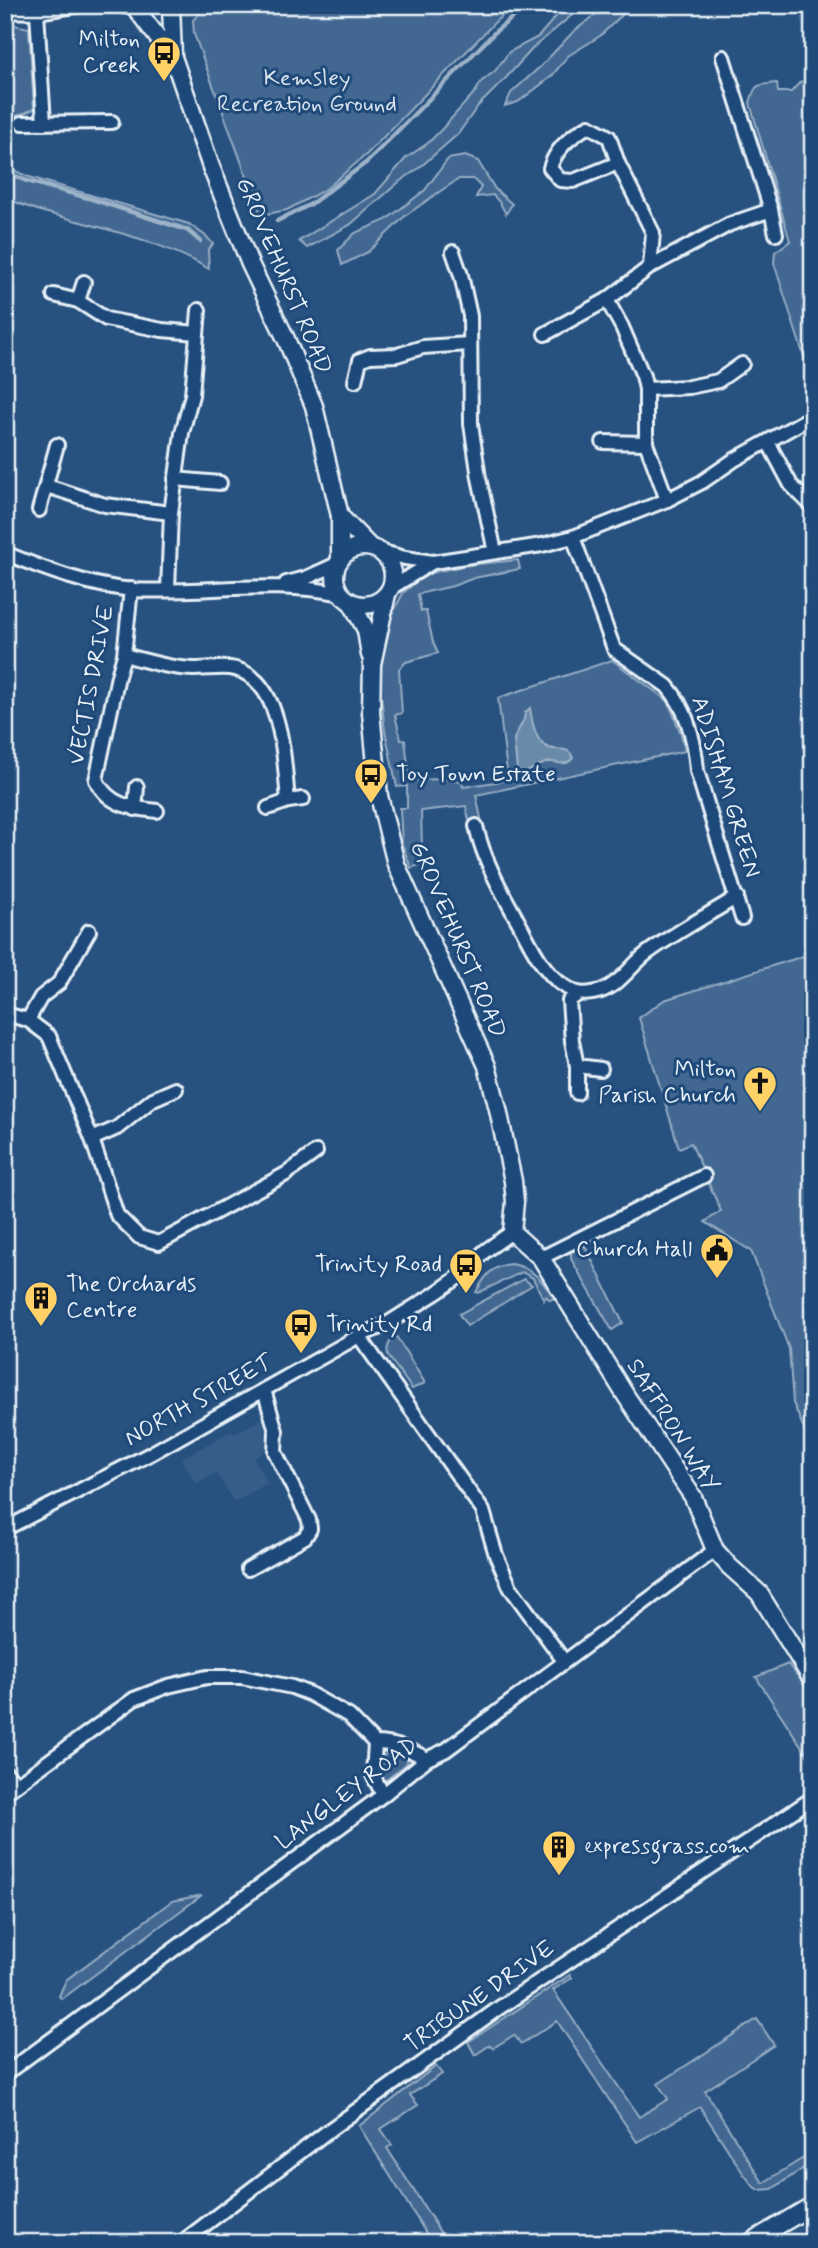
<svg xmlns="http://www.w3.org/2000/svg" width="818" height="2248" font-family="Mynerve,sans-serif">
<style>
.built{fill:#355d88}
.green{fill:#436891;stroke:#96acc4;stroke-width:2}
.water{fill:#6b8aaa;stroke:#9db3c9;stroke-width:2}
.lines{fill:none;stroke-linecap:round;stroke-linejoin:round}
.stream{stroke:#9db3c9;stroke-width:4.5}
.minor-casing{stroke:#e8f1f8;stroke-width:18}
.tertiary-casing{stroke:#e8f1f8;stroke-width:21}
.minor{stroke:#1f4a7a;stroke-width:12}
.tertiary{stroke:#1f4a7a;stroke-width:16}
.labels{text-anchor:middle;dominant-baseline:central;stroke-width:6;stroke-linejoin:round;paint-order:stroke}
.poi-label{font-size:23px;fill:#e8f1f8;stroke:#1f4a7a;text-anchor:end}
.park-label{font-size:23px;fill:#d8e3ee;stroke:#1f4a7a}
.street-label{font-size:23px;fill:#e8f1f8;stroke:#1f4a7a}
</style>
<rect width="100%" height="100%" fill="#27517f"/>
<filter id="ink" filterUnits="userSpaceOnUse"><feTurbulence type="fractalNoise" baseFrequency=".0143" numOctaves="2"/><feDisplacementMap in="SourceGraphic" scale="14" xChannelSelector="R" yChannelSelector="G"/><feConvolveMatrix kernelMatrix="1 2 1 2 8 2 1 2 1" color-interpolation-filters="sRGB"/></filter>
<g filter="url(#ink)">
<!-- built -->
<polygon class="built" points="264,1418 266,1450 254,1458 268,1483 234,1502 216,1473 196,1484 181,1459 231,1431 234,1434"/>
<!-- green -->
<g class="green">
<polygon points="207,5 516,5 497,20 367,154 326,189 287,210 261,215 194,34 193,20"/>
<polygon points="566,5 584,5 534,47 505,79 478,106 458,134 419,168 399,182 350,225 307,248 299,241 375,194 406,158 428,143 441,130 475,92 482,81 495,71 509,52 538,37"/>
<polygon points="608,5 642,5 625,12 600,36 568,56 551,77 518,102 505,106 511,93 542,65 573,32"/>
<polygon points="5,23 29,28 34,109 14,117 14,127 12,129 5,129"/>
<path d="M813 78V385L774 263 775 252 790 241 750 103C755 83 757 85 777 83L778 92H791L800 82Z"/>
<polygon points="465,156 478,161 495,189 512,204 506,214 500,203 493,195 476,197 481,187 473,179 459,179 442,190 405,216 368,252 342,265 338,250 355,233 386,220 425,190 448,159"/>
<path d="M5 165 26 176 189 224 207 237 213 244 208 250 209 269C169 245 121 233 77 221 52 214 28 209 5 197Z"/>
<polygon points="518,560 520,569 474,578 453,586 418,594 421,611 426,611 433,642 438,653 406,662 399,669 402,713 395,715 401,740 405,740 409,773 412,780 445,779 462,781 463,787 508,780 498,698 612,660 668,701 681,734 685,751 476,795 482,823 470,825 466,806 421,811 422,847 417,848 419,865 411,868 402,844 400,808 407,808 407,786 397,787 385,731 379,678 389,621 403,593 425,574 468,565"/>
<polygon points="813,953 813,1450 793,1403 789,1349 751,1251 705,1222 721,1211 691,1143 679,1148 639,1018 664,1000"/>
<polygon points="585,1246 623,1323 612,1330 571,1259 571,1252"/>
<path d="M511 1264C532 1267 543 1281 554 1298L550 1300 546 1296 544 1300 533 1278 522 1272 478 1293 476 1292C486 1275 491 1266 511 1264Z"/>
<polygon points="524,1279 532,1285 467,1326 459,1314"/>
<path d="M396 1336 425 1383 412 1389 389 1357C385 1349 389 1341 396 1336Z"/>
<polygon points="788,1664 813,1695 813,1764 756,1677"/>
<path d="M386 1754 401 1755 408 1760 406 1764 385 1781C374 1775 377 1760 386 1754Z"/>
<polygon points="202,1895 62,1999 59,1996 66,1980 172,1901"/>
<polygon points="570,1975 572,1978 553,1990 639,2117 668,2099 658,2084 757,2019 774,2045 705,2091 763,2183 813,2152 813,2162 772,2189 759,2190 754,2187 743,2173 700,2107 637,2142 557,2021 521,2044 514,2035 493,2048 490,2045 475,2055 468,2042"/>
<polygon points="436,2066 442,2074 410,2095 418,2105 381,2129 392,2145 387,2148 442,2235 431,2241 359,2126"/>
</g>
<!-- water -->
<path class="water" d="M530 708C532 721 535 743 549 748 560 752 568 745 573 758 564 769 557 759 545 763 538 766 530 770 523 774L517 770 514 739 524 719 525 713Z"/>
<g class="lines">
<!-- stream -->
<g class="stream">
<polyline points="5,171 24,180 92,199 187,230 200,241"/>
<polyline points="277,221 311,204 367,162 496,31 528,5"/>
</g>
<!-- minor casing -->
<g class="minor-casing">
<g id="minor">
<polyline points="116,5 131,7"/>
<polyline points="5,11 37,12 81,5"/>
<polyline points="37,12 44,123"/>
<polyline points="723,57 771,210"/>
<polyline points="22,123 112,122"/>
<path d="M618 163 573 181 560 180 550 168C556 148 572 135 589 126L609 137 618 163 653 233 650 267"/>
<polyline points="453,252 461,275 470,316 471,424 479,478 495,552"/>
<polyline points="54,295 78,301 106,319 162,330 197,333"/>
<polyline points="607,300 622,327 643,376 646,389 646,443 667,500"/>
<polyline points="78,301 84,282"/>
<polyline points="545,334 607,300 650,267 730,224 771,210 776,234"/>
<polyline points="355,381 360,360 370,356 397,355 423,347 469,344"/>
<polyline points="646,389 689,387 718,381 742,364"/>
<polyline points="603,442 646,443"/>
<polyline points="768,442 791,485 813,507"/>
<polyline points="175,479 220,483"/>
<polyline points="47,486 105,505 171,513"/>
<polyline points="39,510 57,445"/>
<path d="M573 537 614 649 667 686C687 709 695 741 697 771L742 918"/>
<polyline points="379,551 405,558 433,562 542,545 573,537 667,500 702,482 734,460 813,416"/>
<path d="M5 553C46 570 89 586 133 590 203 594 273 579 342 594"/>
<polyline points="286,583 306,578 337,564"/>
<polyline points="391,588 433,562"/>
<path d="M131 589 124 655 118 676 96 780C109 806 131 808 157 811"/>
<polyline points="168,590 171,513 182,433 192,395 199,310"/>
<path d="M124 655C147 661 169 668 193 669 205 669 218 667 230 668 283 675 284 761 288 801L268 808"/>
<polyline points="288,801 303,799"/>
<polyline points="135,809 137,787"/>
<path d="M476 826C484 862 502 892 519 923 533 949 546 980 575 992 582 995 594 993 601 991 623 983 632 963 650 951 678 931 708 915 737 897"/>
<polyline points="5,1014 28,1020 49,1036 92,1139 117,1215 139,1237 159,1243 286,1174 316,1152"/>
<polyline points="28,1020 41,997 59,983 89,931"/>
<polyline points="577,1066 601,1069"/>
<polyline points="577,1093 577,1066 572,1041 569,1001 578,994"/>
<polyline points="92,1139 117,1128 153,1099 176,1089"/>
<polyline points="541,1258 704,1176"/>
<polyline points="359,1336 483,1511 496,1555 510,1587 564,1661"/>
<polyline points="5,1529 150,1454 359,1336 385,1325 436,1293 457,1278 485,1251 512,1232"/>
<polyline points="248,1569 305,1537 310,1529 309,1520 275,1452 276,1431 264,1390"/>
<polyline points="375,1743 373,1775 383,1795"/>
<polyline points="5,1772 17,1784"/>
<path d="M5 1793 134 1699 168 1686 207 1677H242L292 1687 310 1694 349 1716 375 1743C395 1743 409 1749 427 1759"/>
<polyline points="5,2074 383,1795 427,1759 446,1750 715,1550"/>
<polyline points="181,2243 332,2128 499,2008 813,1798"/>
</g>
</g>
<!-- tertiary casing -->
<g class="tertiary-casing">
<g id="tertiary">
<polyline points="171,5 173,57 211,167 250,264 286,339 314,406 340,516 340,560"/>
<polyline points="137,10 171,55"/>
<polyline points="340,516 370,547"/>
<circle cx="364" cy="576" r="29"/>
<polyline points="387,594 372,664 371,712 379,796 396,864 487,1066 498,1109 513,1181 515,1202 512,1232 541,1258 626,1396 693,1497 715,1550 729,1566 759,1593 813,1681"/>
<polyline points="351,602 366,630 370,655"/>
<polyline points="749,2243 813,2205"/>
</g>
</g>
<!-- minor -->
<use href="#minor" class="minor"/>
<!-- tertiary -->
<use href="#tertiary" class="tertiary"/>
</g>
</g>
<!-- icons -->
<defs>
<g id="bus-pin" transform="scale(1.75)"><path d="M0 17L-7.5 6A9.5 9.5 0 1 1 7.5 6Z" fill="#ffd166" stroke="#1f4a7a"/><path d="M-5-6H5V4H4V6H2V4H-2V6H-4V4H-5ZM-3.5-4V0h7V-4ZM-3.5 1.2v1.5H-2V1.2ZM2 1.2v1.5H3.5V1.2Z" fill="#111"/></g>
<g id="church-pin" transform="scale(1.75)"><path d="M0 17L-7.5 6A9.5 9.5 0 1 1 7.5 6Z" fill="#ffd166" stroke="#1f4a7a"/><path d="M-1.2-6h2.4v3.5h3.3v2.4h-3.3V6h-2.4V-.1h-3.3v-2.4h3.3Z" fill="#111"/></g>
<g id="civic-pin" transform="scale(1.75)"><path d="M0 17L-7.5 6A9.5 9.5 0 1 1 7.5 6Z" fill="#ffd166" stroke="#1f4a7a"/><path d="M-.6-6.5H3V-4.5H.6V-3L4-1V1h2V6H-6V1h2V-1L-.6-3ZM-1.2 2.5V6h2.4V2.5Z" fill="#111"/></g>
<g id="building-pin" transform="scale(1.75)"><path d="M0 17L-7.5 6A9.5 9.5 0 1 1 7.5 6Z" fill="#ffd166" stroke="#1f4a7a"/><path d="M-4-6H4V6H1V3H-1V6H-4ZM-2.5-4.3h1.7v1.8h-1.7ZM.8-4.3h1.7v1.8H.8ZM-2.5-1h1.7V.8h-1.7ZM.8-1h1.7V.8H.8Z" fill="#111"/></g>
</defs>
<g fill-rule="evenodd">
<use href="#bus-pin" x="164" y="53"/>
<use href="#bus-pin" x="371" y="775"/>
<use href="#church-pin" x="760" y="1083"/>
<use href="#civic-pin" x="717" y="1250"/>
<use href="#bus-pin" x="466" y="1265"/>
<use href="#building-pin" x="41" y="1298"/>
<use href="#bus-pin" x="301" y="1325"/>
<use href="#building-pin" x="559" y="1847"/>
</g>
<g class="labels">
<!-- poi labels -->
<g class="poi-label">
<text x="140" y="40">Milton<tspan x="140" dy="26">Creek</tspan></text>
<text x="396" y="775" text-anchor="start">Toy Town Estate</text>
<text x="736" y="1070">Milton<tspan x="736" dy="26">Parish Church</tspan></text>
<text x="692" y="1250">Church Hall</text>
<text x="442" y="1265">Trinity Road</text>
<text x="66" y="1285" text-anchor="start">The Orchards<tspan x="66" dy="26">Centre</tspan></text>
<text x="326" y="1325" text-anchor="start">Trinity Rd</text>
<text x="584" y="1847" text-anchor="start">expressgrass.com</text>
</g>
<!-- park labels -->
<g class="park-label">
<text x="307" y="79">Kemsley<tspan x="307" dy="26">Recreation Ground</tspan></text>
</g>
<!-- street labels -->
<g class="street-label">
<text transform="translate(283 276) rotate(67)">GROVEHURST ROAD</text>
<text transform="translate(92 685) rotate(-79)">VECTIS DRIVE</text>
<text transform="translate(725 787) rotate(73)">ADISHAM GREEN</text>
<text transform="translate(457 940) rotate(67)">GROVEHURST ROAD</text>
<text transform="translate(199 1401) rotate(-29)">NORTH STREET</text>
<text transform="translate(672 1426) rotate(58)">SAFFRON WAY</text>
<text transform="translate(347 1794) rotate(-37)">LANGLEY ROAD</text>
<text transform="translate(480 1997) rotate(-35)">TRIBUNE DRIVE</text>
</g>
</g>
<!-- margin -->
<rect width="818" height="2248" fill="none" stroke="#1f4a7a" stroke-width="28"/>
<rect x="14" y="14" width="790" height="2220" fill="none" stroke="#e8f1f8" stroke-width="2.5" filter="url(#ink)"/>
</svg>
